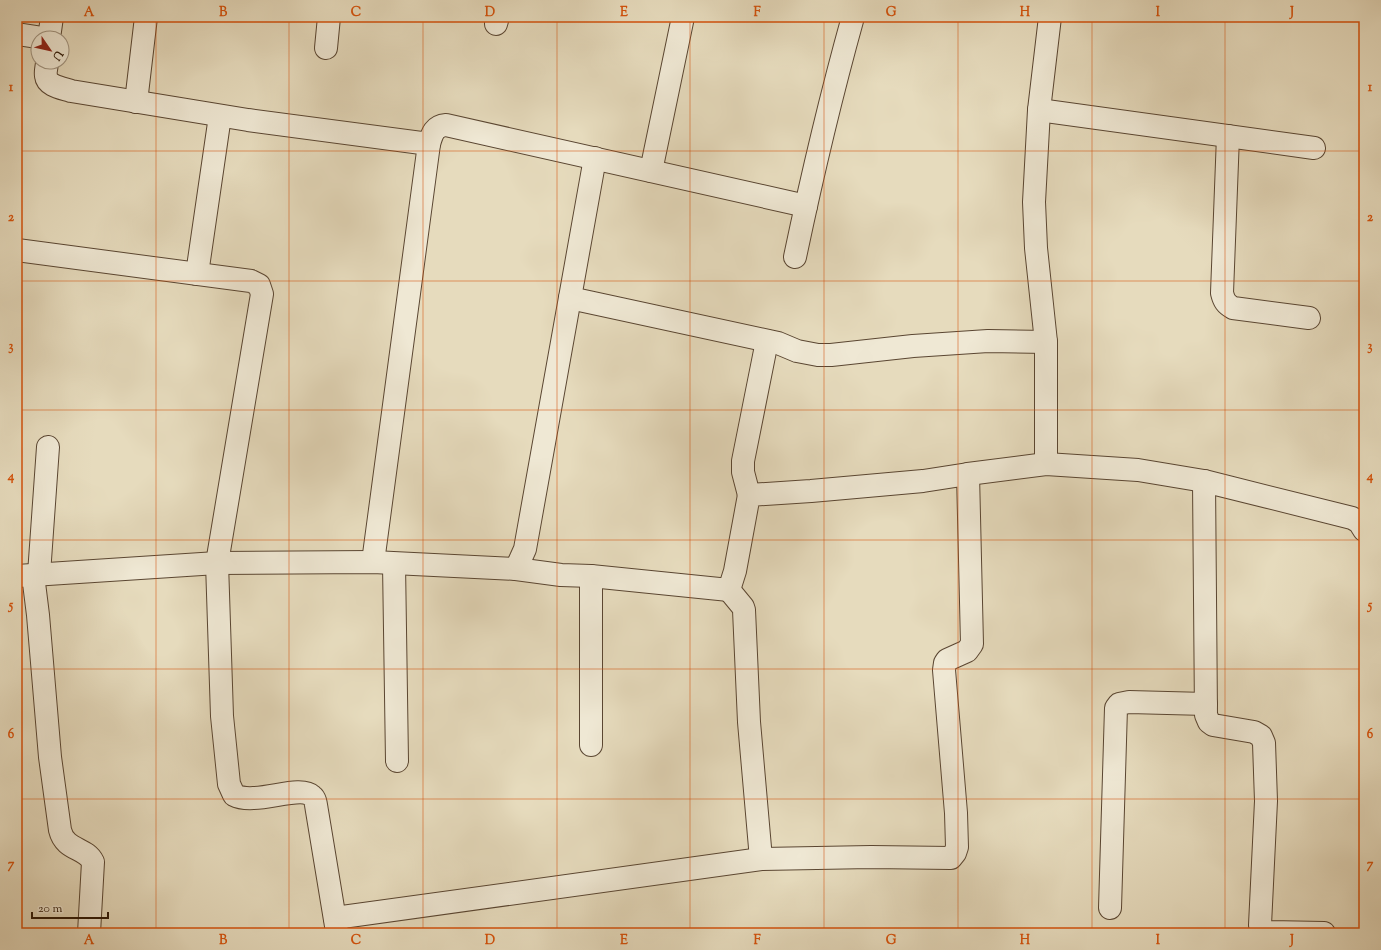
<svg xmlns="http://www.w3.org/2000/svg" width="1381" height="950" font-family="'Sorts Mill Goudy',serif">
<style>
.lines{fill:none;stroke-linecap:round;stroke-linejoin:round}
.minor-casing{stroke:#5a4632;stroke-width:24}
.minor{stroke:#efe8d4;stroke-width:22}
.grid{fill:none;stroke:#d5520b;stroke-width:1;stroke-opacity:0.55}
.neatline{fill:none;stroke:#d5520b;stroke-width:1.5}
.grid-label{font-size:13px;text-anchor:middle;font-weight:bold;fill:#d5520b}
</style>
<rect width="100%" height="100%" fill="#e6dbbd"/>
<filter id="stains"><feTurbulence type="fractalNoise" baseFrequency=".005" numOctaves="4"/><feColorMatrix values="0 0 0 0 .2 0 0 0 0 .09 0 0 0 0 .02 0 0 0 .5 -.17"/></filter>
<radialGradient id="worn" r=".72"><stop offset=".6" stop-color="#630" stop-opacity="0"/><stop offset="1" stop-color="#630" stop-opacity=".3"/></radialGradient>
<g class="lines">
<!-- minor casing -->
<g class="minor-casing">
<g id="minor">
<polyline points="496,24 498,17"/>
<polyline points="17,34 43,38"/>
<polyline points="49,38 52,17"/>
<polyline points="326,48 329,17"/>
<path d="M47 62C47 66 45 72 46 76 47 86 62 88 71 91L248 120 429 144"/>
<polyline points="136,102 146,17"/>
<polyline points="1039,110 1314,148"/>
<path d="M1228 136 1222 293C1224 301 1226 304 1233 308L1309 318"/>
<polyline points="651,171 683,17"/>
<path d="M17 250 251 281 259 285 262 294 217 563 222 716 229 784 234 795C255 806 299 784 312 796 316 799 316 806 317 811L337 932"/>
<path d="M795 257C812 176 831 96 853 17"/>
<polyline points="197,274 220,116"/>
<polyline points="570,298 778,343 797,351 818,355 831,355 913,346 988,341 1046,342"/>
<polyline points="1046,464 1046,342 1036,248 1034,202 1039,110 1050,17"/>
<polyline points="1204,481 1206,715 1209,722 1213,725 1254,732 1261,736 1264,743 1266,801 1260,925 1262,931 1267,932 1324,933"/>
<polyline points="749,495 743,472 743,461 767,341"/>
<path d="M373 562 429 144C432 134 434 126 446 125L806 206"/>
<polyline points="394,564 397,761"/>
<polyline points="516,569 525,549 595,158"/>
<polyline points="39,574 48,447"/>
<path d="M33 575 38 615 50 757 60 830C65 851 86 847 93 862L89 933"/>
<polyline points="17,576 217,563 373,562 516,569 561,575 591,576 729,590 735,571 749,495 811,491 923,481 968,474 1046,464 1138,470 1204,481 1352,518 1359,522 1364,530"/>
<polyline points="729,590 743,607 744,610 749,722 761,859"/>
<polyline points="591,745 591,576"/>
<polyline points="1110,908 1116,708 1119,704 1129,702 1206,704"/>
<polyline points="335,918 761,859 871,857 951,858 955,853 957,847 956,813 944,670 945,663 947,660 967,651 972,644 968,474"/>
</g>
</g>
<!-- minor -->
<use href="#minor" class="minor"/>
</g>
<!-- grid -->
<path class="grid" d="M156 17V933M289 17V933M423 17V933M557 17V933M690 17V933M824 17V933M958 17V933M1092 17V933M1225 17V933M17 151H1364M17 281H1364M17 410H1364M17 540H1364M17 669H1364M17 799H1364"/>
<!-- margin -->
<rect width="1381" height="950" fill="none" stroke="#e6dbbd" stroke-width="44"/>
<!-- north arrow -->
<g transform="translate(50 50) rotate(124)"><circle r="19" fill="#efe8d4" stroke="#a19480"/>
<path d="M0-3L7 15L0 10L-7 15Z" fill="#8f2418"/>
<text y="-6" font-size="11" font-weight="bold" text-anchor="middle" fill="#2b1503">U</text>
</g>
<!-- scale -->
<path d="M32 912v6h76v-6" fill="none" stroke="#2b1503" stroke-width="2"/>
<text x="38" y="912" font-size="12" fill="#2b1503" stroke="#efe8d4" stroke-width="3" paint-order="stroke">20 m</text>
<rect x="22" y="22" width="1337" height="906" class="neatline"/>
<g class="grid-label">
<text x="89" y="16">A</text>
<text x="223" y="16">B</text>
<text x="356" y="16">C</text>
<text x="490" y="16">D</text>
<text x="624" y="16">E</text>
<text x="757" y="16">F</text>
<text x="891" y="16">G</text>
<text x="1025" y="16">H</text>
<text x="1158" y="16">I</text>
<text x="1292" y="16">J</text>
<text x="11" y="91">1</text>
<text x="1370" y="91">1</text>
<text x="11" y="221">2</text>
<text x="1370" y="221">2</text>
<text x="11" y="350">3</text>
<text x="1370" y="350">3</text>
<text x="11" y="480">4</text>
<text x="1370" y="480">4</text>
<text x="11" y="609">5</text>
<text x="1370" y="609">5</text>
<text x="11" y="738">6</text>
<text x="1370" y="738">6</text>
<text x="11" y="868">7</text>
<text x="1370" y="868">7</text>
<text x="89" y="944">A</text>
<text x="223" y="944">B</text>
<text x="356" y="944">C</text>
<text x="490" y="944">D</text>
<text x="624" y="944">E</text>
<text x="757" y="944">F</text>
<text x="891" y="944">G</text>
<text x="1025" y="944">H</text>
<text x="1158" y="944">I</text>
<text x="1292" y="944">J</text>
</g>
<rect width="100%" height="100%" filter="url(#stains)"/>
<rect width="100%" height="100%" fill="url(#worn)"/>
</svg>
